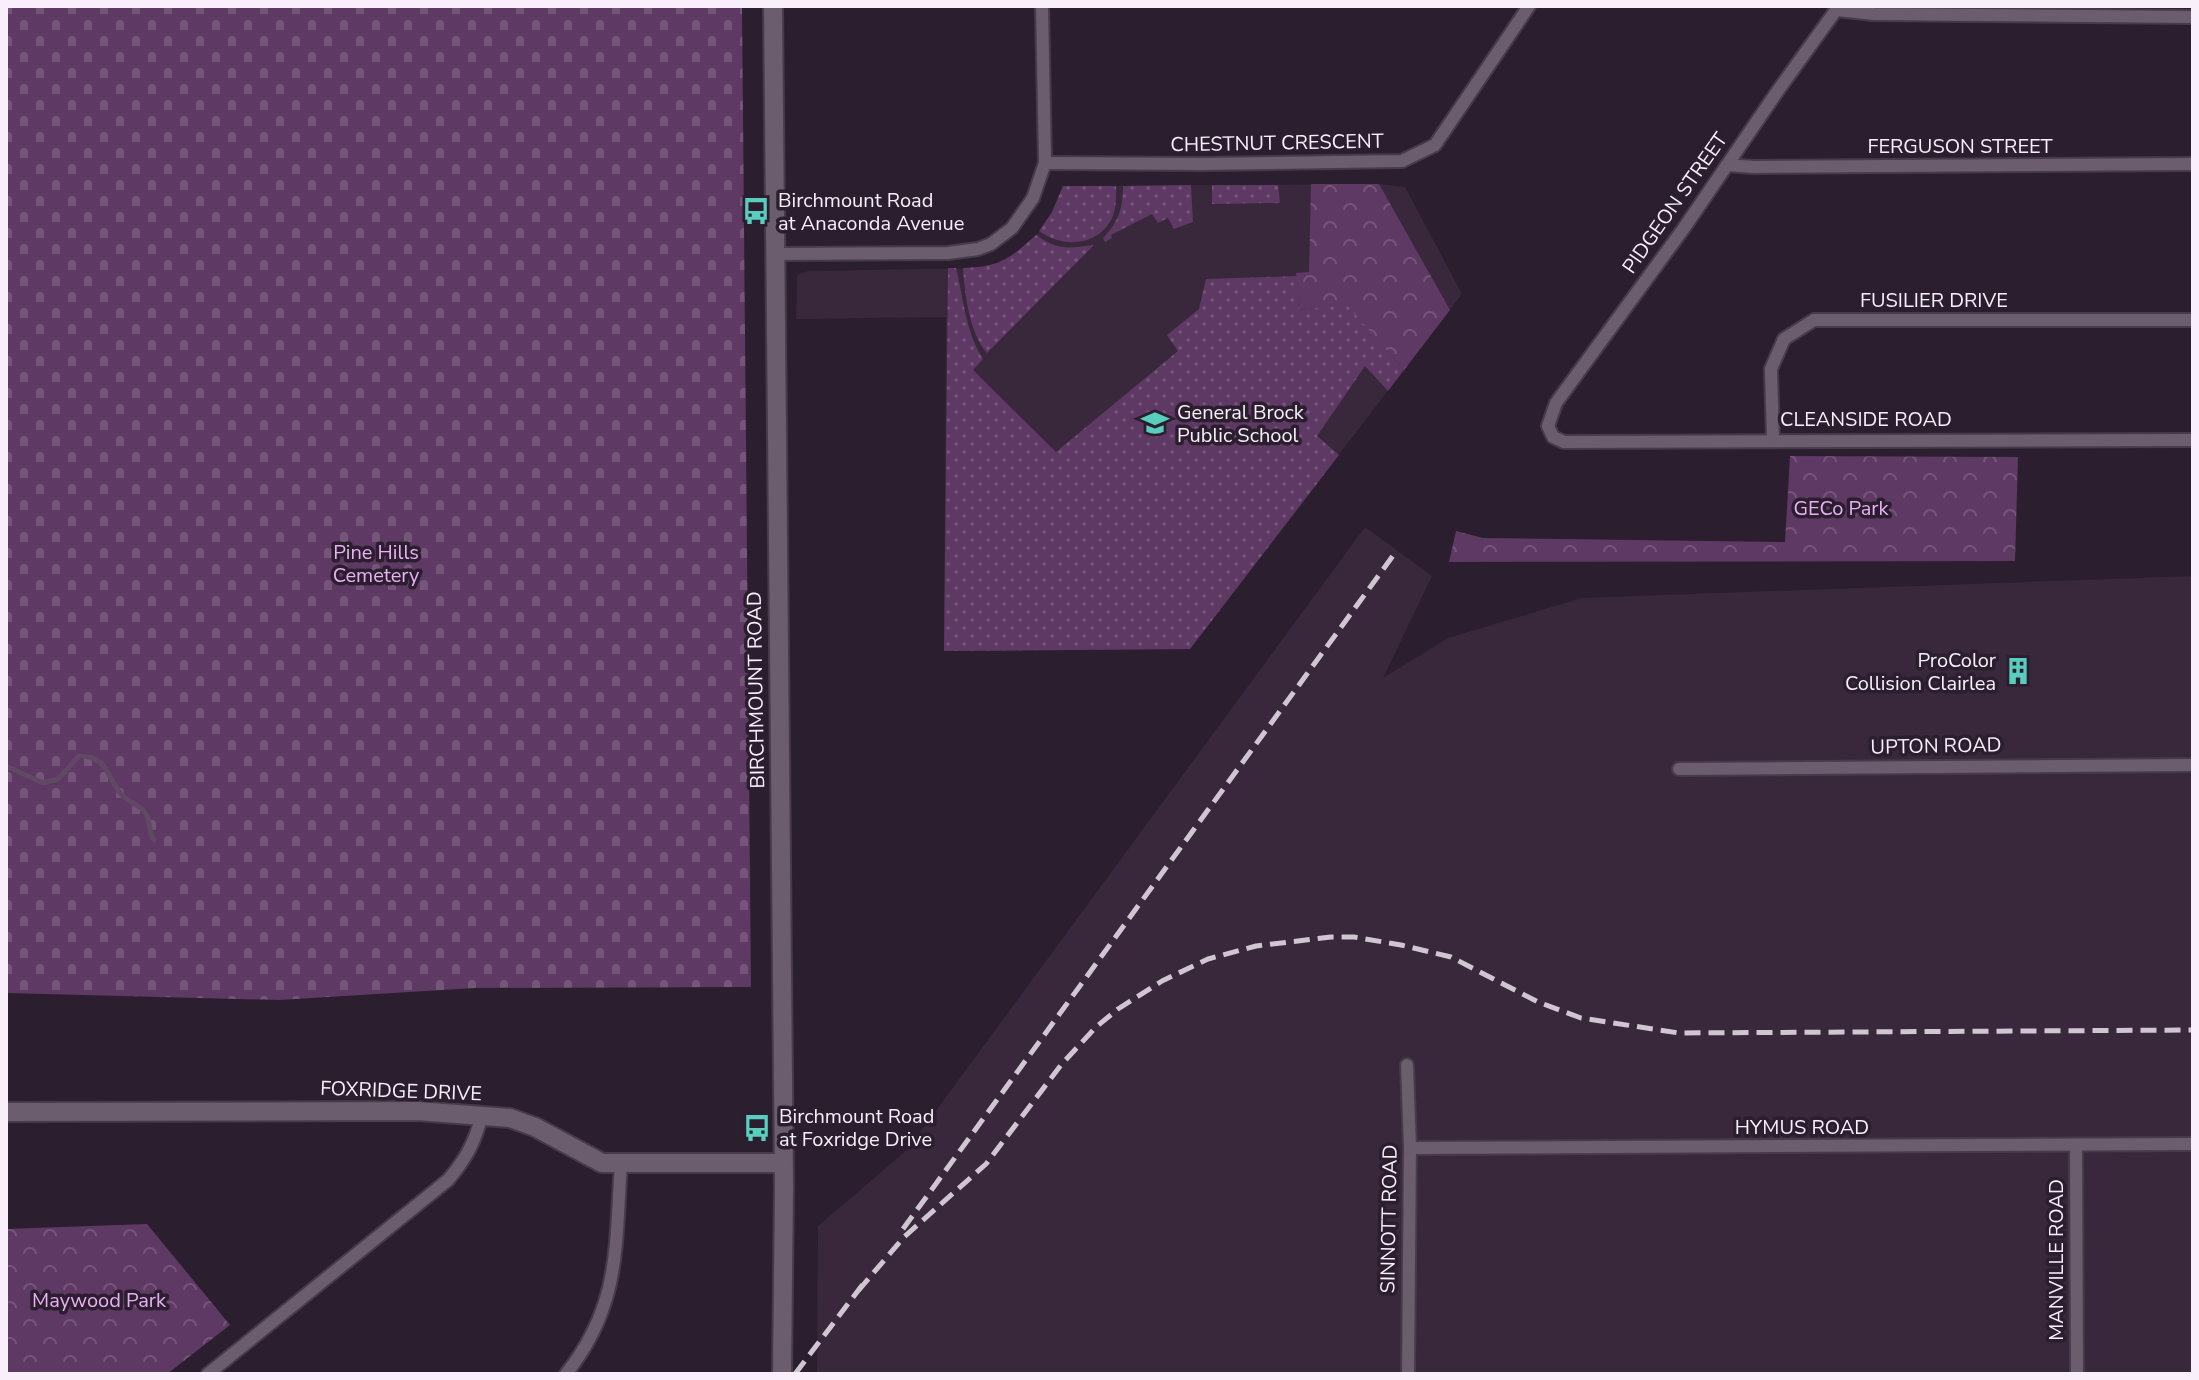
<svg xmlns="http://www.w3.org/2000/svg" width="2199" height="1380" font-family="'Nunito Sans',sans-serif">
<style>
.built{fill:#39273c}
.grass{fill:url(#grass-dots)}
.cemetery{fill:url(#cemetery-stones)}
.park{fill:url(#park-crowns)}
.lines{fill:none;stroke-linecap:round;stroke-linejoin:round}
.stream{stroke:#614865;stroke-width:5}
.street-casing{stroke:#463b48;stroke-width:16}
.secondary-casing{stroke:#463b48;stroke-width:22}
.street{stroke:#6b5c6e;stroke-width:12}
.secondary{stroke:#6b5c6e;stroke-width:18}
.rail{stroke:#d0c6d2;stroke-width:5;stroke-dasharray:16 8;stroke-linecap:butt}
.labels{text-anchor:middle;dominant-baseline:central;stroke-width:7;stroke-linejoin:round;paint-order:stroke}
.street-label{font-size:20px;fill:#f8effa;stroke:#2b1e2e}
.poi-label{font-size:20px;fill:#f8effa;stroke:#2b1e2e;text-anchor:start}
.park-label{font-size:20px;fill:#ebaff5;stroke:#2b1e2e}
</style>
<defs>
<pattern id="grass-dots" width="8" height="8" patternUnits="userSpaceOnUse" patternTransform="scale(2)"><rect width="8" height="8" fill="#5d3963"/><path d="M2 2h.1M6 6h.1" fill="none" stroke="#75567a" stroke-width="1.8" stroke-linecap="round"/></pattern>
<pattern id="cemetery-stones" width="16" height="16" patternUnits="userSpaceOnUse" patternTransform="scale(2)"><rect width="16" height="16" fill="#5d3963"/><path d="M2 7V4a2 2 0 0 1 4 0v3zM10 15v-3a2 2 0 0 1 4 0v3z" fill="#75567a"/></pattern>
<pattern id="park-crowns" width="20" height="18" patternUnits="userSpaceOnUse" patternTransform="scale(2)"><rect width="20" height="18" fill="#5d3963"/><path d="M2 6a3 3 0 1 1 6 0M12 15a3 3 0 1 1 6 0" fill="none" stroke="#75567a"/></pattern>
</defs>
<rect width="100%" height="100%" fill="#2b1e2e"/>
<!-- built -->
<g class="built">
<polygon points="1379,184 1405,187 1462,294 1190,649 944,651 946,317 796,319 797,275 808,271 983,268 1010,258 1039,232 1052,212 1063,186"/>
<polygon points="1365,527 1432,576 1383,678 1448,638 1582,598 2193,576 2193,1374 817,1374 818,1226 907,1150"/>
</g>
<!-- grass -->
<g class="grass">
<path d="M1191 185 1193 222 1174 229 1168 218 1158 223 1152 214 1111 235 1112 238 1105 242 1103 238C1119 222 1123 207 1123 186Z"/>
<polygon points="1212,185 1278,185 1280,203 1212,204"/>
<path d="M1063 186H1116C1116 196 1117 208 1112 218 1098 247 1062 248 1039 231L1052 212Z"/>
<path d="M1036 235C1059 251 1067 248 1094 245L987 353C969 332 965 295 963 268 1000 267 1009 259 1036 235Z"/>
<path d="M948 268H956C964 299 965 331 983 359L973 370 1056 452 1178 351 1167 335 1199 309 1206 279 1297 276 1299 310 1347 304 1404 370 1388 391 1365 366 1317 436 1339 455 1190 649 944 651Z"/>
</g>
<!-- cemetery -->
<polygon class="cemetery" points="6,6 742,6 751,987 475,988 279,1000 6,993"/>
<!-- park -->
<g class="park">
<polygon points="1311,184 1379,184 1450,310 1404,370 1347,305 1299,310 1296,273 1309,272"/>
<polygon points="1790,456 2018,457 2015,561 1449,562 1456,531 1483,538 1785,542"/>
<polygon points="147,1224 230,1325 167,1374 6,1374 6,1229"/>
</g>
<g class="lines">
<!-- stream -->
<path class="stream" d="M6 766 43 783 58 779 79 756C110 756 106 779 123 796 131 804 142 805 147 816 151 825 148 832 154 840"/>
<!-- street casing -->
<g class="street-casing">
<g id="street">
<polyline points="1839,6 1779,89 1684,228 1556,403 1548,426 1553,437 1564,442 2193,440"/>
<polyline points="1837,10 1874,14 2193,17"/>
<polyline points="1045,163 1203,164 1402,161 1435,145 1529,6"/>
<polyline points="1727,165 1754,167 2193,164"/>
<polyline points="773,254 948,253 978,249 991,244 1012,228 1033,198 1045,163 1042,6"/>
<polyline points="1773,439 1771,369 1784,339 1814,320 2193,320"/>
<polyline points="1679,769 2193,765"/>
<polyline points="1407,1065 1410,1148 1408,1374"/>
<polyline points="2076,1146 2077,1374"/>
<polyline points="1410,1148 2193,1144"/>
<path d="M208 1374 448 1180C466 1159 475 1142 482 1115"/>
<path d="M566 1374C621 1305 615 1246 621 1164"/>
</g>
</g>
<!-- secondary casing -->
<g class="secondary-casing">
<g id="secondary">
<polyline points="773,6 784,1186 782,1374"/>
<polyline points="6,1112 417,1111 510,1118 535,1127 602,1163 783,1163"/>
</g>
</g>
<!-- street -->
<use href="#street" class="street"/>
<!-- secondary -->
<use href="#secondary" class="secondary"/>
<!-- rail -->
<g class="rail">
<polyline points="903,1229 1395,553"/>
<polyline points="858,1291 904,1237 986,1164 1061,1065 1096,1027 1118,1009 1162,981 1208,959 1256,946 1331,937 1354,937 1401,945 1451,957 1538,1002 1581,1018 1679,1033 2193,1030"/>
<polyline points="795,1374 863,1284"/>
</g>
</g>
<!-- icons -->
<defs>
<g id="bus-bare" transform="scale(2.16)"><path d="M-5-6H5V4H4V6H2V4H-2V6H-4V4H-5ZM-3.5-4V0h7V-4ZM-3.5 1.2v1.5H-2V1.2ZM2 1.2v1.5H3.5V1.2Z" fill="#59cebe" stroke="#2b1e2e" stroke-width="2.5" paint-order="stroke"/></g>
<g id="school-bare" transform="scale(2.16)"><path d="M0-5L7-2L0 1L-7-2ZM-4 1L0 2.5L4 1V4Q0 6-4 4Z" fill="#59cebe" stroke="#2b1e2e" stroke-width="2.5" paint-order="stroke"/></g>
<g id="building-bare" transform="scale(2.16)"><path d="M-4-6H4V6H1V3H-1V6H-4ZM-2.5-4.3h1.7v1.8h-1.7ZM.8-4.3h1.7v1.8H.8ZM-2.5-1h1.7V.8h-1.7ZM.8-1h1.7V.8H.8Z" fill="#59cebe" stroke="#2b1e2e" stroke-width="2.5" paint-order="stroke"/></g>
</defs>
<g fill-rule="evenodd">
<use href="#bus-bare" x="756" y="211"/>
<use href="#school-bare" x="1155" y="423"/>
<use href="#building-bare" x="2018" y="671"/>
<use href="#bus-bare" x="757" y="1128"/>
</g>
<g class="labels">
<!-- street labels -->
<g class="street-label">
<text transform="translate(1277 143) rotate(-1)">CHESTNUT CRESCENT</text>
<text x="1960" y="146">FERGUSON STREET</text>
<text transform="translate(1675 203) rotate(-55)">PIDGEON STREET</text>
<text x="1934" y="300">FUSILIER DRIVE</text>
<text x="1866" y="419">CLEANSIDE ROAD</text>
<text transform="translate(756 690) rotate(-91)">BIRCHMOUNT ROAD</text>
<text transform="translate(1936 746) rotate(-1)">UPTON ROAD</text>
<text transform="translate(401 1091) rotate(2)">FOXRIDGE DRIVE</text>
<text x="1802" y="1127">HYMUS ROAD</text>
<text transform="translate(1389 1219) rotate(-89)">SINNOTT ROAD</text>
<text transform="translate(2056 1260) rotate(-90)">MANVILLE ROAD</text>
</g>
<!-- poi labels -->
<g class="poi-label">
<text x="778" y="200">Birchmount Road<tspan x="778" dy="23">at Anaconda Avenue</tspan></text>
<text x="1177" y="412">General Brock<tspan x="1177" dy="23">Public School</tspan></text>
<text x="1996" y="660" text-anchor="end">ProColor<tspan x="1996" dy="23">Collision Clairlea</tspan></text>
<text x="779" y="1116">Birchmount Road<tspan x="779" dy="23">at Foxridge Drive</tspan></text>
</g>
<!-- park labels -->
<g class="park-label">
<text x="1841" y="508">GECo Park</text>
<text x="376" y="552">Pine Hills<tspan x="376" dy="23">Cemetery</tspan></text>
<text x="99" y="1300">Maywood Park</text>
</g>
</g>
<!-- border -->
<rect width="2199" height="1380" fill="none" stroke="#f8effa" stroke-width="16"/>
</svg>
